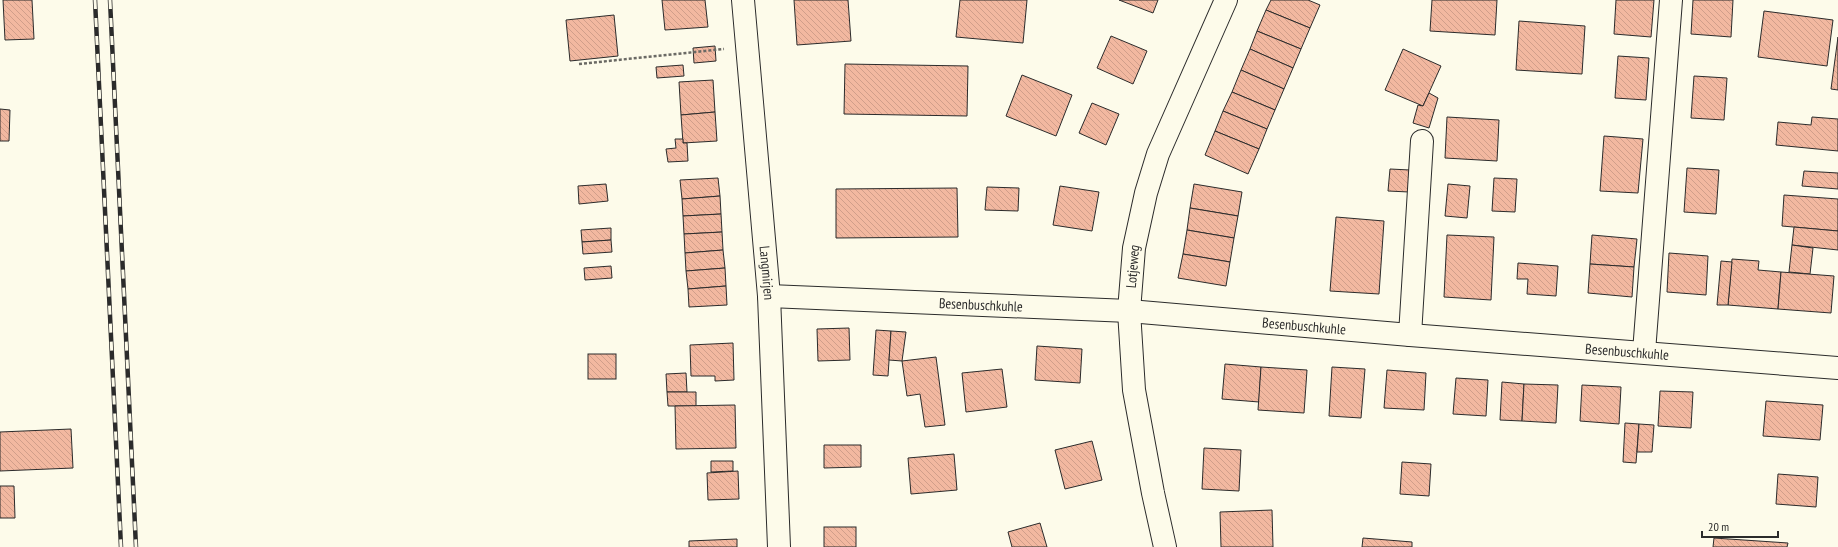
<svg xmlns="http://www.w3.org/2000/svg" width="1838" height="547" font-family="'PT Sans Narrow',sans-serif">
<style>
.building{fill:url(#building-back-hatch);stroke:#2b2b2b}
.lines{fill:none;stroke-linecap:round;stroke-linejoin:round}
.minor-casing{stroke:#2b2b2b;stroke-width:24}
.path{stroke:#6a6964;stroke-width:2.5;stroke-dasharray:3 2;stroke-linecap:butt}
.minor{stroke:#fdfbea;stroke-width:22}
.rail-casing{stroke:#2b2b2b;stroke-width:4.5}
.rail{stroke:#fdfbea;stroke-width:3;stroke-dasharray:9;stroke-linecap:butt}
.labels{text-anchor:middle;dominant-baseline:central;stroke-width:3;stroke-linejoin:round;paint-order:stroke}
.street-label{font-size:14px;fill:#2b2b2b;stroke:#fdfbea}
</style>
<defs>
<pattern id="building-back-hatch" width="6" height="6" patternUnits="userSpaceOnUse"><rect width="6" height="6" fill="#f2b8a0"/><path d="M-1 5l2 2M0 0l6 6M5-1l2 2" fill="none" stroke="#d09e8a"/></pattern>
</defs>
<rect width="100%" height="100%" fill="#fdfbea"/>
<!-- building -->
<g class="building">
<polygon points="3,0 32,0 34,39 5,40"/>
<polygon points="662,0 705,0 708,27 665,30"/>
<polygon points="794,0 848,0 851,41 797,45"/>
<polygon points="960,0 1027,0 1023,43 956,37"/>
<polygon points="1119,0 1158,0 1153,13"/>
<polygon points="1271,0 1308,0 1320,5 1310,28 1266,10"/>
<polygon points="1432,0 1497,0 1495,35 1430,31"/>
<polygon points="1616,0 1654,0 1651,37 1614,34"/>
<polygon points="1693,0 1733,0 1731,37 1691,34"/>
<polygon points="1266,10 1310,28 1301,49 1257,31"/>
<polygon points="1764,11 1833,20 1827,66 1758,57"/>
<polygon points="614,15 618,56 570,61 566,20"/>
<polygon points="1519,21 1585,26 1582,74 1516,70"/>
<polygon points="1257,31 1301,49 1293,68 1250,49"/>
<polygon points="1111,36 1147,51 1133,84 1097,68"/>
<polygon points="1838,37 1838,90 1831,89"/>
<polygon points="715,46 716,61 694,63 693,48"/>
<polygon points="1250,49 1293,68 1284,89 1241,70"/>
<polygon points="1403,49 1441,66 1423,106 1385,90"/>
<polygon points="1618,56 1649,58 1646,100 1615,98"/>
<polygon points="845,64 968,66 967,116 844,114"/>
<polygon points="683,65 684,76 657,78 656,67"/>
<polygon points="1241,70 1284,89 1275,110 1232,92"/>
<polygon points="1022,75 1072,95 1056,136 1006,116"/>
<polygon points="1694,76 1727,78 1724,120 1691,118"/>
<polygon points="713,80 715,112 681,115 679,82"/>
<polygon points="1232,92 1275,110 1267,129 1223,111"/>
<polygon points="1429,93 1438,98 1429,128 1413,123 1418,105 1423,106"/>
<polygon points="1092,103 1119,114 1106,145 1079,133"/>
<polygon points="0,109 10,110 9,141 0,141"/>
<polygon points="1223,111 1267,129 1259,149 1215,131"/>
<polygon points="715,112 717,141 683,143 681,115"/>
<polygon points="1447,117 1499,120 1497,161 1445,158"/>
<polygon points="1812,117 1838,119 1838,151 1776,145 1778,122 1811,125"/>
<polygon points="1215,131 1259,149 1248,174 1205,155"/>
<polygon points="1604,136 1643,139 1638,193 1600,191"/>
<polygon points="675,139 683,139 683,143 687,143 688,161 668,162 666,149 676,148"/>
<polygon points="1687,168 1719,170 1716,214 1684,212"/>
<polygon points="1390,169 1410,170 1409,192 1388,191"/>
<polygon points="1804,171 1838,173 1838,189 1802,186"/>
<polygon points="718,178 720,196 682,199 680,180"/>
<polygon points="1494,178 1517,179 1515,212 1492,211"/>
<polygon points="606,184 608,201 579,204 578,186"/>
<polygon points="1194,184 1242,192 1238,216 1190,208"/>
<polygon points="1448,184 1470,186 1467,218 1445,216"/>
<polygon points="1060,186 1099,192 1092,231 1053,225"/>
<polygon points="987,187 1019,188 1018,211 985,210"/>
<polygon points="957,188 958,237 836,238 836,189"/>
<polygon points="1784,195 1838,199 1838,231 1782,226"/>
<polygon points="720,196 721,214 683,216 682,199"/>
<polygon points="1190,208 1238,216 1234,238 1187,230"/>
<polygon points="721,214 722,232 684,234 683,216"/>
<polygon points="1336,217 1384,221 1379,294 1330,291"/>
<polygon points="1794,227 1838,231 1838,250 1792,245"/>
<polygon points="611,228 611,240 582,242 581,230"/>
<polygon points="1187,230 1234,238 1230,262 1183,254"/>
<polygon points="722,232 723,250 685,253 684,234"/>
<polygon points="1447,235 1494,237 1491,300 1444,297"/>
<polygon points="1592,235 1637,239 1634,267 1590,264"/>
<polygon points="611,240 612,252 583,254 582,242"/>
<polygon points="1792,245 1813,248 1810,274 1789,272"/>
<polygon points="723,250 725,268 686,271 685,253"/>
<polygon points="1669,253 1708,256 1706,295 1667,292"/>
<polygon points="1183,254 1230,262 1226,286 1178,278"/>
<polygon points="1732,259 1759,261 1758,270 1781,272 1778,309 1728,305"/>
<polygon points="1721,261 1732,262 1728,305 1717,305"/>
<polygon points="1518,263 1558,266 1556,296 1527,294 1528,279 1517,279"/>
<polygon points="1590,264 1634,267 1632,297 1588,293"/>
<polygon points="611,266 612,278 585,280 584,268"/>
<polygon points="725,268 726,286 688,289 686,271"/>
<polygon points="1781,272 1834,276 1831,313 1778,309"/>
<polygon points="726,286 727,305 689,307 688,289"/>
<polygon points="849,328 850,360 818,361 817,329"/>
<polygon points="876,330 891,331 888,376 873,375"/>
<polygon points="891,331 906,332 902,361 889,360"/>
<polygon points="733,343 734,380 715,381 715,376 691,376 690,345"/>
<polygon points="1037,346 1082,349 1080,383 1035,380"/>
<rect x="588" y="354" width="28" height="25"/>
<polygon points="936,357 945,425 925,427 920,394 907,396 902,361"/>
<polygon points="1225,364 1261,367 1259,402 1222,399"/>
<polygon points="1261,367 1307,370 1304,413 1258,410"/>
<polygon points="1332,367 1365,369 1361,418 1329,416"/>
<polygon points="1002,369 1007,407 966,412 962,373"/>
<polygon points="1387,370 1426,373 1424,410 1384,408"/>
<polygon points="686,373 687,392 667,392 666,374"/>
<polygon points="1456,378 1488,380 1486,416 1453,414"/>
<polygon points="1502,382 1524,384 1522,421 1500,420"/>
<polygon points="1524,384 1558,385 1556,423 1522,421"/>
<polygon points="1582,385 1621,387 1619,424 1580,421"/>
<polygon points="1660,391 1693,392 1691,428 1658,426"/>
<polygon points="667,392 696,392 696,406 668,406"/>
<polygon points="1766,401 1823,405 1820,440 1763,436"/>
<polygon points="735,405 736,448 676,449 675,406"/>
<polygon points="1625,423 1639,424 1636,463 1623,462"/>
<polygon points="1639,424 1654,425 1652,452 1637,452"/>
<polygon points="71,429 73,468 0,471 0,432"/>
<polygon points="1092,441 1102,480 1065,489 1055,450"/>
<polygon points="824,445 861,445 861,467 824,468"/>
<polygon points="1204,448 1241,450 1239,491 1202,489"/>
<polygon points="954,454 957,490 911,494 908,458"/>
<polygon points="711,461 733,461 733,471 711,472"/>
<polygon points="1402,462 1431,464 1429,496 1400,494"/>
<polygon points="738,471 739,499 708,500 707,473"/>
<polygon points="1778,474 1818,477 1816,507 1776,504"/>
<polygon points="0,486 14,486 15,518 0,518"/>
<polygon points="1272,510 1273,547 1221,547 1220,512"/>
<polygon points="1040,523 1047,547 1012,547 1008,532"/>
<rect x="824" y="527" width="32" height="20"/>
<polygon points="1363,538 1412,542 1412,547 1362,547"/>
<polygon points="1714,538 1788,543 1787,547 1713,547"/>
<polygon points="737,539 737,547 689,547 689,541"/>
</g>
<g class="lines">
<!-- minor casing -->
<g class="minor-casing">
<g id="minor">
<path id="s1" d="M743 0 769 296 779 547"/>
<path id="s2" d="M769 296 1129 311 1410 335 1838 368"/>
<polyline points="1410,335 1422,141"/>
<polyline points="1644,352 1671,0"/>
<path id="s3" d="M1165 547 1153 493 1134 390 1129 311 1134 248 1146 193 1158 154 1226 0"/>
</g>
</g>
<!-- path -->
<polyline class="path" points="579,64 724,49"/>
<!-- minor -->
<use href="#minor" class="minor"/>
<!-- rail casing -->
<g class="rail-casing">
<g id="rail">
<polyline points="95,0 121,547"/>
<polyline points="110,0 136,547"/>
</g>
</g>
<!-- rail -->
<use href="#rail" class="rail"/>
</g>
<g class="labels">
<!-- street labels -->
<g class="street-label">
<text stroke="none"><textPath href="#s3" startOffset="284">Lotjeweg</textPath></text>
<text stroke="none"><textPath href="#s1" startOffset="274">Langmirjen</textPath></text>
<text stroke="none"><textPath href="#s2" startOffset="212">Besenbuschkuhle</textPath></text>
<text stroke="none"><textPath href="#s2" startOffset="536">Besenbuschkuhle</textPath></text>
<text stroke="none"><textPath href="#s2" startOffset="860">Besenbuschkuhle</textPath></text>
</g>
</g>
<!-- scale -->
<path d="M1702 531v6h76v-6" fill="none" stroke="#2b2b2b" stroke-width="2"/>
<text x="1708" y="531" font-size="12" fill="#2b2b2b" stroke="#fdfbea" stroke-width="3" paint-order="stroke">20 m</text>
</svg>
